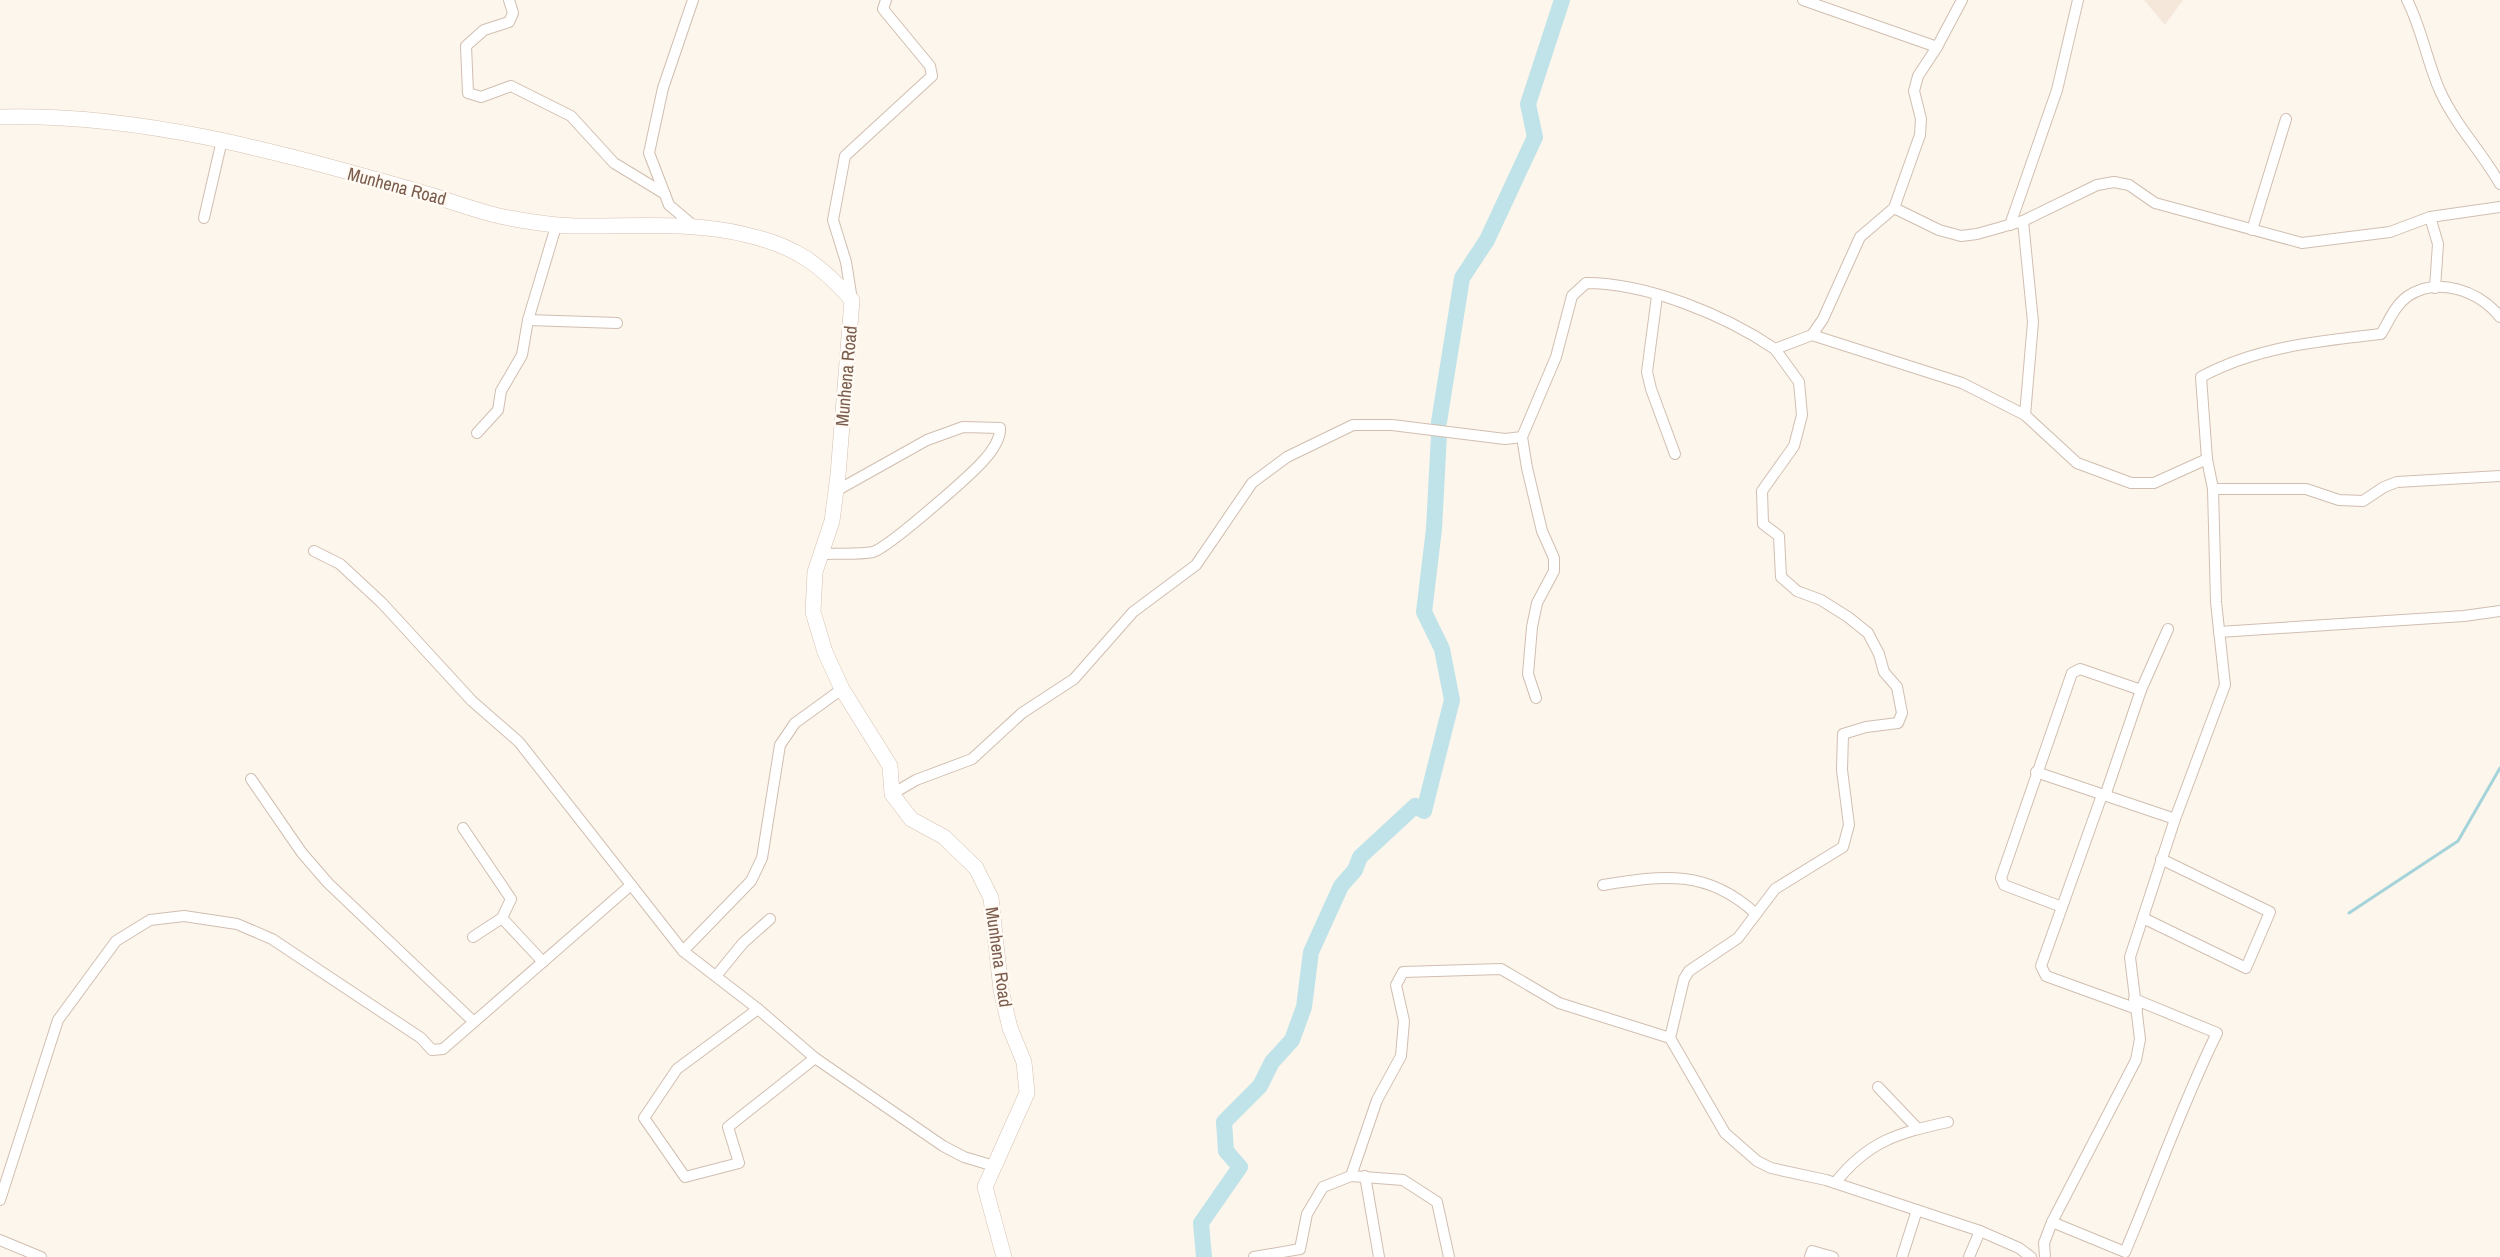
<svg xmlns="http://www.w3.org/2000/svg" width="2500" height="1257" font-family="'Archivo Narrow',sans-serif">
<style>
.residential{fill:#f5e8da}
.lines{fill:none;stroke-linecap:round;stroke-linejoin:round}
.stream{stroke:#a5d3da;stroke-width:3}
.river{stroke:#bfe3e8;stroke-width:16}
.street-casing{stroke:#d1beb0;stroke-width:12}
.secondary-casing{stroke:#d6c0b0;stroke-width:16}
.street{stroke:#fff;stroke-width:10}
.secondary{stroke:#fff;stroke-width:15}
.labels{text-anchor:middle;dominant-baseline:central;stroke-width:5;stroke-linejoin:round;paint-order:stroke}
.street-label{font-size:18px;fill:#7a5c4d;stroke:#fffaf3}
</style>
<rect width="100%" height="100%" fill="#fdf6ec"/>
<!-- residential -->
<polygon class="residential" points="2144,0 2183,0 2165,25"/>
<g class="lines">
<!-- stream -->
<polyline class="stream" points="2349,913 2458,841 2500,768"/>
<!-- river -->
<g class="river">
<polyline points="1439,422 1462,278 1487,240 1535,137 1528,104 1562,0"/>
<polyline points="1204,1257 1201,1223 1240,1167 1226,1151 1224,1122 1260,1086 1272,1062 1292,1040 1304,1007 1311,952 1341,886 1355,870 1360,857 1415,806 1424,811 1452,700 1442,649 1424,612 1434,529 1439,435"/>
</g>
<!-- street casing -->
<g class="street-casing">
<g id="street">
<polyline points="509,0 513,13 509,22 484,30 466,46 468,93 481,97 511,86 571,116 614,163 665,194"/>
<polyline points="693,0 663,88 649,153 669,205 695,227"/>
<polyline points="1803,0 1937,47 1918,76 1914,91 1921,119 1920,135 1894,208 1860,237 1823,319 1812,335"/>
<path d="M2407 0C2422 29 2427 62 2440 91 2456 126 2482 152 2500 184"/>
<polyline points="1937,47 1962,0"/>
<polyline points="1894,208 1939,230 1961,236 1977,234 2023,221 2097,185 2114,182 2129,185 2155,203 2302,243 2390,232 2430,217 2500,207"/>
<polyline points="2430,217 2438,244 2435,288"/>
<polyline points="204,218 222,140"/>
<polyline points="2023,221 2033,322 2025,415"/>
<polyline points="2010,225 2057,90 2078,0"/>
<polyline points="2252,230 2286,119"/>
<polyline points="1657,296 1647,372 1651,389 1675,454"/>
<polyline points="852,300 846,262 833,220 845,156 932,76 930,66 883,9 886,0"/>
<polyline points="528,320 617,323"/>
<polyline points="477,433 498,410 501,391 522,355 528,320 557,223"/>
<polyline points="1522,437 1527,468 1542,531 1554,558 1554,571 1537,603 1532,627 1528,674 1536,698"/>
<polyline points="2213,489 2306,489 2339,500 2363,501 2384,487 2397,482 2500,476"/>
<polyline points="314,551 340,564 382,603 472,701 519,742 683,951 758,1009 815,1058 943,1146 964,1157 994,1166"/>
<path d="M821 554C837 553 857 555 873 552 889 547 970 476 984 460 991 453 1001 438 1000 428L963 427 927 440 836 491"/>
<polyline points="2219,632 2464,616 2500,611"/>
<polyline points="2036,772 2175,819"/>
<polyline points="251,779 302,853 328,883 474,1022"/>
<path d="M892 794 916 780 972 759 1022 713 1074 679 1133 612 1196 565 1252 483 1287 457 1353 425H1392L1505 439 1522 437 1556 357 1572 296 1586 283C1647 283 1725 315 1775 349L1812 335 1962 383 2025 415 2077 463 2131 483H2154L2207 459"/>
<polyline points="2102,795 2041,966 2046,976 2137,1009"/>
<polyline points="2105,796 2141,690 2168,629"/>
<polyline points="463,828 511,899 502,918"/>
<path d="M1603 885C1663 875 1708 869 1756 914"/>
<polyline points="2062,907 2004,885 2001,878 2072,673 2080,669 2141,690"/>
<polyline points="2143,918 2246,968 2270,912 2161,859"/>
<polyline points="473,937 502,918 543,962"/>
<polyline points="683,951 751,881 762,858 780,745 795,723 842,689"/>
<polyline points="716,976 743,943 770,919"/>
<polyline points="758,1009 677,1069 644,1118 685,1177 739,1163 728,1127 815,1058"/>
<polyline points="1670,1038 1684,979 1689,971 1738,938 1775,889 1843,847 1849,825 1842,770 1843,734 1866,727 1898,723 1902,713 1897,687 1884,672 1879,654 1868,633 1848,617 1821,600 1797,591 1781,577 1779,536 1763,524 1762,491 1794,446 1802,415 1799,382 1775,349"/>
<polyline points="1878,1087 1918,1129"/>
<polyline points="1351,1176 1377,1100 1401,1056 1404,1021 1396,985 1403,972 1501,969 1559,1003 1670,1038 1725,1133 1757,1161 1771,1168 1826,1180 1980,1231 2019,1248 2031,1257"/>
<polyline points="1365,1176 1379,1257"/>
<path d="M1835 1183C1868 1141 1898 1133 1948 1122"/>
<polyline points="0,1200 58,1020 116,941 150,920 184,916 237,924 272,939 421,1038 432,1050 443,1049 631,885"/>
<path d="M2052 1222 2125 1252C2156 1179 2182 1104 2217 1033L2134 999"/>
<polyline points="0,1240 41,1257"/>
<polyline points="1254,1257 1300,1249 1307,1214 1323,1187 1351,1176 1403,1180 1437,1202 1449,1257"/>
<polyline points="1810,1257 1812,1251 1833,1257"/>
<polyline points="1902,1257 1917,1210"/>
<polyline points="1969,1257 1980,1231"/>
<path d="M2045 1257 2044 1243 2052 1222 2136 1060 2140 1039 2130 957 2175 819 2225 685 2216 602 2213 489 2207 459 2201 377C2256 347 2319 341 2381 334 2389 321 2395 305 2408 296 2438 276 2479 291 2500 317"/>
</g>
</g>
<!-- secondary casing -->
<g class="secondary-casing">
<path id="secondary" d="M0 117C143 113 281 153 417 191 446 199 475 211 504 217 525 221 555 226 576 226 632 227 692 221 747 235 795 246 820 264 852 300L838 475 832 521 815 572 813 612 825 652 842 689 890 766 892 794 911 819 944 837 976 868 991 898 1001 990 1010 1028 1024 1062 1027 1093 985 1187 1004 1257"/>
</g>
<!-- street -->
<use href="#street" class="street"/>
<!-- secondary -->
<use href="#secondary" class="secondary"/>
</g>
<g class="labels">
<!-- street labels -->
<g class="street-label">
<text transform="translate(397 186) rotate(15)">Munhena Road</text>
<text transform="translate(846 376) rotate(-85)">Munhena Road</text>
<text transform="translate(999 957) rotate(82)">Munhena Road</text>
</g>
</g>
</svg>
